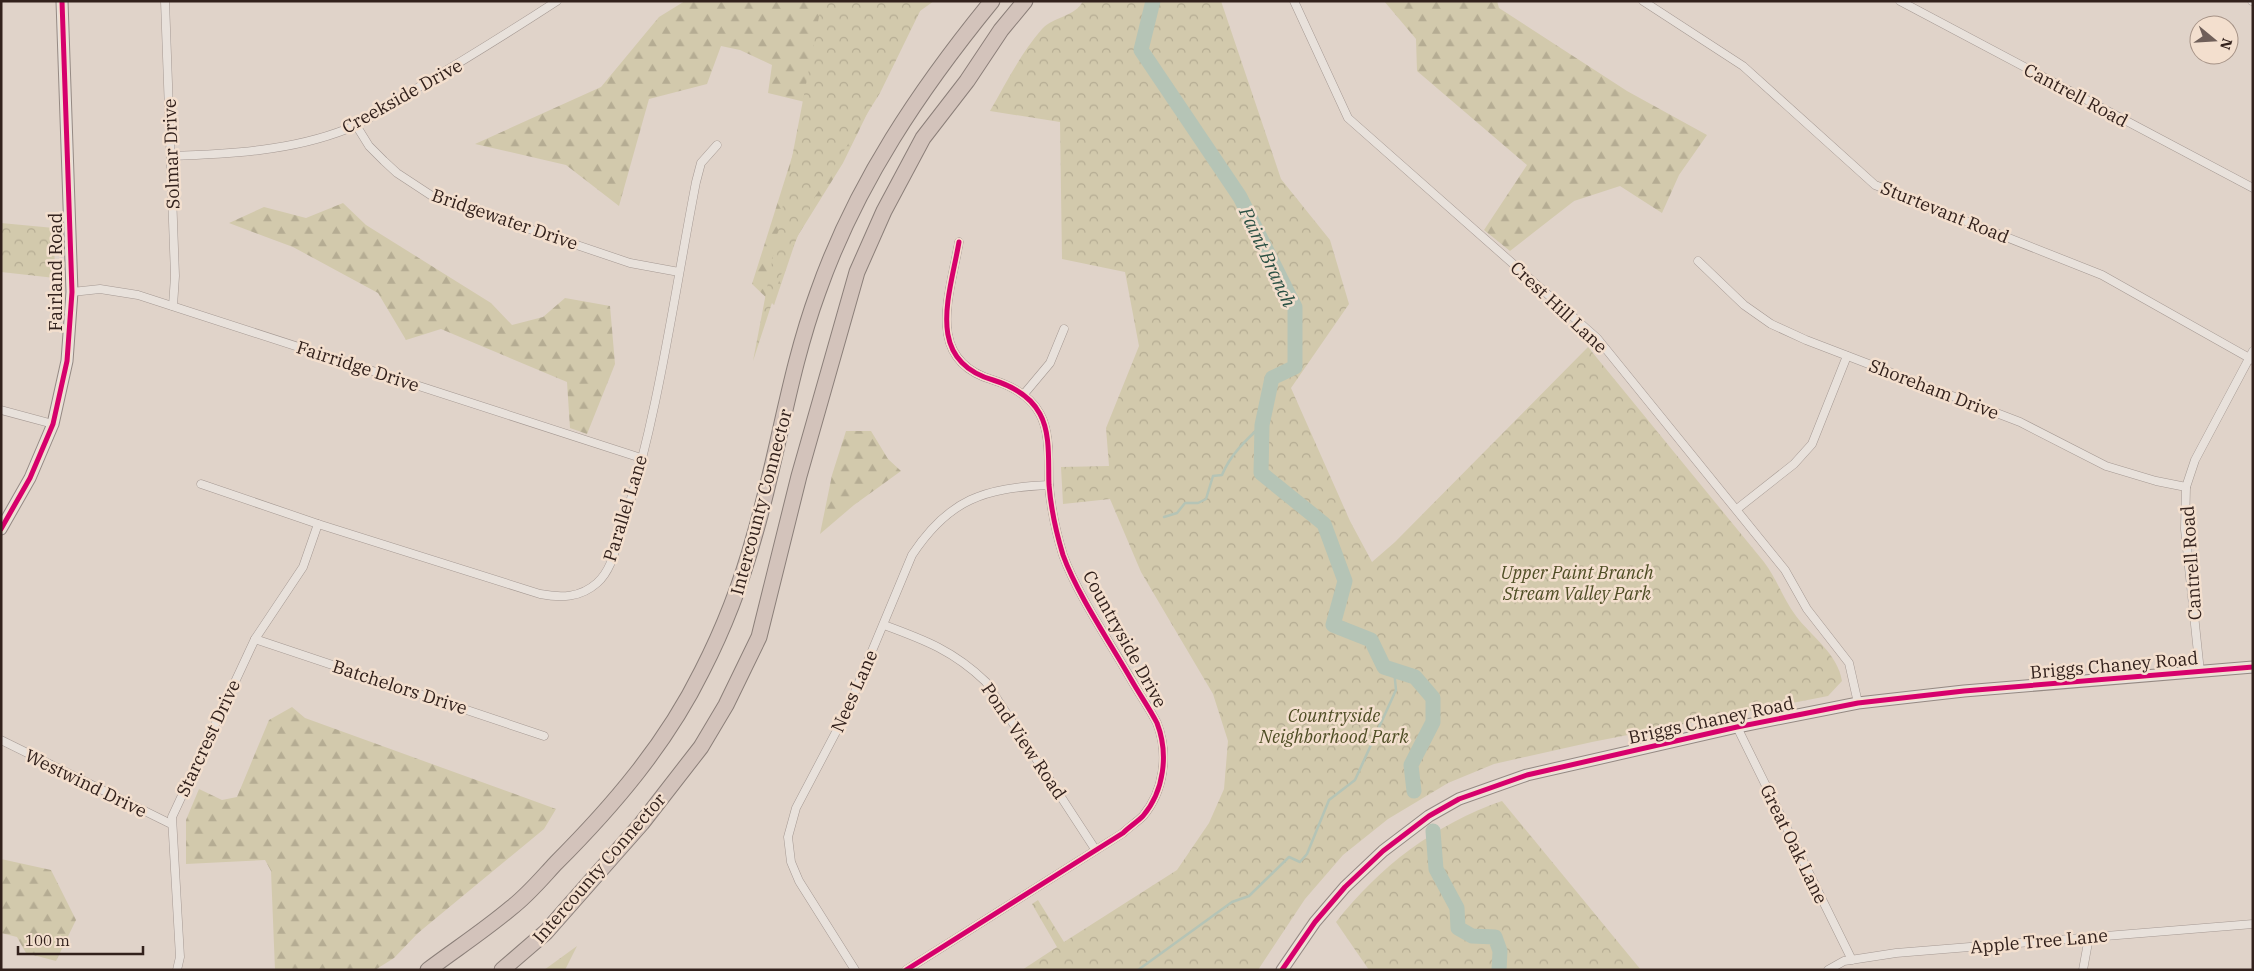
<svg xmlns="http://www.w3.org/2000/svg" width="2254" height="971" font-family="'IBM Plex Serif',serif">
<style>
.forest{fill:url(#forest-firs)}
.park{fill:url(#park-crowns)}
.lines{fill:none;stroke-linecap:round;stroke-linejoin:round}
.stream{stroke:#b5c4b6;stroke-width:2.5}
.river{stroke:#b5c4b6;stroke-width:15}
.street-casing{stroke:#a59993;stroke-width:9}
.secondary-casing{stroke:#958983;stroke-width:13}
.highway-casing{stroke:#8b7f79;stroke-width:17}
.street{stroke:#e8e1db;stroke-width:8}
.secondary{stroke:#e8e1db;stroke-width:11}
.highway{stroke:#d3c3bb;stroke-width:15}
.cycleway-casing{stroke:#f3dfce;stroke-width:8}
.cycleway{stroke:#d6006c;stroke-width:5}
.labels{text-anchor:middle;dominant-baseline:central;stroke-width:5;stroke-linejoin:round;paint-order:stroke}
.street-label{font-size:18px;fill:#32211c;stroke:#f3dfce}
.park-label{font-size:18px;font-style:italic;fill:#4e4d24;stroke:#f3dfce}
.water-label{font-size:19px;font-style:italic;fill:#2c5145;stroke:#f3dfce}
</style>
<defs>
<pattern id="forest-firs" width="22" height="20" patternUnits="userSpaceOnUse" patternTransform="scale(1.25)"><rect width="22" height="20" fill="#d2c9ac"/><path d="M5 1l3.5 6h-7zM16 11l3.5 6h-7z" fill="#b5ac93"/></pattern>
<pattern id="park-crowns" width="20" height="18" patternUnits="userSpaceOnUse" patternTransform="scale(1.25)"><rect width="20" height="18" fill="#d2c9ac"/><path d="M2 6a3 3 0 1 1 6 0M12 15a3 3 0 1 1 6 0" fill="none" stroke="#b5ac93"/></pattern>
</defs>
<rect width="100%" height="100%" fill="#e0d3c9"/>
<!-- forest -->
<g class="forest">
<polygon points="685,1 934,1 892,31 887,73 843,163 797,237 774,305 752,284 809,103 768,93 772,65 740,50 721,46 707,84 649,99 619,206 566,165 475,144 601,87 659,17"/>
<polygon points="1384,1 1497,1 1499,8 1627,91 1707,135 1679,175 1662,213 1620,186 1574,201 1510,251 1484,230 1527,165 1417,71 1416,39"/>
<polygon points="343,203 366,225 491,303 512,325 543,317 565,298 610,306 615,364 587,434 570,428 567,382 441,329 406,340 378,293 293,247 229,223 264,207 306,218"/>
<polygon points="846,431 871,431 888,459 901,471 854,505 820,534 832,475"/>
<polygon points="292,707 305,718 556,809 544,829 418,933 394,958 375,970 275,970 271,871 265,860 186,864 186,820 199,789 222,800 237,797 269,720"/>
<polygon points="1,859 51,870 76,920 56,961 26,953 17,937 1,933"/>
<polygon points="577,946 565,970 544,970"/>
</g>
<!-- park -->
<g class="park">
<polygon points="822,1 925,1 880,93 815,197 782,272 753,361"/>
<path d="M1083 1H1221L1281 179 1330 240 1349 304 1291 388 1350 521 1372 562 1395 542 1588 347 1764 562C1777 579 1783 599 1796 616 1811 636 1838 654 1842 681L1828 696 1592 742 1494 764 1448 783 1388 819 1343 855 1305 899 1258 970H1022L1057 947 1032 904 1038 900 1064 942 1177 870 1209 823 1224 789 1228 741 1213 694 1141 572 1110 499 1063 504 1061 467 1109 466 1106 428 1139 346 1125 272 1062 259 1060 122 990 111C1006 83 1021 53 1042 29 1054 16 1075 17 1083 1Z"/>
<polygon points="1,223 54,228 55,278 1,272"/>
<path d="M1502 801 1641 970H1369L1336 922C1379 867 1435 824 1502 801Z"/>
</g>
<g class="lines">
<!-- stream -->
<g class="stream">
<path d="M1164 517 1177 513 1185 503H1198L1206 499 1213 476 1222 475C1230 455 1246 440 1262 425"/>
<polyline points="1138,970 1232,902 1249,896 1289,857 1300,862 1307,854 1329,800 1355,780 1396,690 1394,670"/>
</g>
<!-- river -->
<g class="river">
<polyline points="1153,1 1141,50 1240,197 1295,307 1295,367 1272,378 1262,425 1261,473 1324,524 1345,581 1333,625 1371,640 1384,667 1415,677 1433,698 1433,722 1411,765 1414,791"/>
<polyline points="1433,831 1436,869 1457,908 1458,928 1472,936 1495,937 1500,951 1499,970"/>
</g>
<!-- street casing -->
<g class="street-casing">
<g id="street">
<polyline points="165,1 175,276 173,306"/>
<polyline points="1294,1 1348,118 1597,338 1785,570 1807,609 1849,663 1858,703"/>
<polyline points="1643,1 1743,66 1875,185 2102,275 2253,360"/>
<polyline points="1900,1 2253,188"/>
<polyline points="2252,1 2253,1"/>
<polyline points="356,125 369,146 384,161 397,173 432,196 630,263 679,272"/>
<path d="M171 156C230 154 291 151 347 129 369 121 389 105 409 93 459 63 508 33 557 1"/>
<polyline points="1698,261 1744,305 1771,324 1806,340 2020,422 2106,466 2156,481 2186,487"/>
<polyline points="72,292 100,289 138,295 641,458"/>
<polyline points="1024,394 1050,363 1064,329"/>
<polyline points="1,410 53,424"/>
<path d="M201 484 318 524 540 594C561 598 580 598 597 583 612 570 616 546 622 528 658 419 674 295 696 182L701 163 717 145"/>
<polyline points="1737,509 1794,464 1812,444 1847,356"/>
<path d="M884 625C925 640 954 651 986 682L1095 849"/>
<polyline points="255,639 544,736"/>
<polyline points="2200,672 2185,529 2186,487 2195,460 2253,351"/>
<polyline points="1737,727 1852,960"/>
<polyline points="1,740 171,824"/>
<polyline points="177,970 180,957 172,817 255,639 303,567 318,524"/>
<path d="M855 970 799 881 791 862 788 837 796 808 847 711 912 555C949 499 984 488 1049 485"/>
<path d="M906 970 1123 833C1129 827 1137 822 1143 816 1164 791 1169 754 1157 723 1150 709 1140 695 1132 681 1111 644 1077 594 1063 555 1056 532 1051 509 1049 485 1048 463 1051 434 1040 414 1030 395 1012 386 993 380 924 360 950 295 959 242"/>
<polyline points="1828,970 1844,961 1896,953 2253,924"/>
<polyline points="2083,970 2089,937"/>
</g>
</g>
<!-- secondary casing -->
<g class="secondary-casing">
<g id="secondary">
<polyline points="1,529 30,478 53,424 67,361 72,292 62,1"/>
<polyline points="1282,970 1315,922 1345,887 1383,851 1429,816 1459,799 1527,775 1737,727 1858,703 1964,691 2253,667"/>
</g>
</g>
<!-- highway casing -->
<g class="highway-casing">
<g id="highway">
<path d="M428 970C456 949 485 930 511 908 528 895 542 878 556 863 613 806 666 744 702 671 724 628 741 584 754 537 778 456 789 371 818 292 856 184 920 89 992 1"/>
<polyline points="502,970 546,932 642,823 701,747 726,705 759,637 799,476 857,272 884,211 923,138 967,81 1001,30 1025,1"/>
</g>
</g>
<!-- street -->
<use href="#street" class="street"/>
<!-- secondary -->
<use href="#secondary" class="secondary"/>
<!-- highway -->
<use href="#highway" class="highway"/>
<!-- cycleway casing -->
<g class="cycleway-casing">
<g id="cycleway">
<polyline points="1,529 30,478 53,424 67,361 72,292 62,1"/>
<path d="M906 970 1123 833C1129 827 1137 822 1143 816 1164 791 1169 754 1157 723 1150 709 1140 695 1132 681 1111 644 1077 594 1063 555 1056 532 1051 509 1049 485 1048 463 1051 434 1040 414 1030 395 1012 386 993 380 924 360 950 295 959 242"/>
<polyline points="1282,970 1315,922 1345,887 1383,851 1429,816 1459,799 1527,775 1737,727 1858,703 1964,691 2253,667"/>
</g>
</g>
<!-- cycleway -->
<use href="#cycleway" class="cycleway"/>
</g>
<g class="labels">
<!-- street labels -->
<g class="street-label">
<text transform="translate(2076 95) rotate(28)">Cantrell Road</text>
<text transform="translate(402 96) rotate(-29)">Creekside Drive</text>
<text transform="translate(171 154) rotate(-92)">Solmar Drive</text>
<text transform="translate(1945 212) rotate(22)">Sturtevant Road</text>
<text transform="translate(505 219) rotate(19)">Bridgewater Drive</text>
<text transform="translate(55 272) rotate(-90)">Fairland Road</text>
<text transform="translate(1559 307) rotate(43)">Crest Hill Lane</text>
<text transform="translate(358 366) rotate(18)">Fairridge Drive</text>
<text transform="translate(1934 389) rotate(21)">Shoreham Drive</text>
<text transform="translate(761 502) rotate(-75)">Intercounty Connector</text>
<text transform="translate(625 508) rotate(-73)">Parallel Lane</text>
<text transform="translate(2191 563) rotate(-94)">Cantrell Road</text>
<text transform="translate(1125 639) rotate(61)">Countryside Drive</text>
<text transform="translate(2114 665) rotate(-5)">Briggs Chaney Road</text>
<text transform="translate(400 687) rotate(18)">Batchelors Drive</text>
<text transform="translate(854 691) rotate(-66)">Nees Lane</text>
<text transform="translate(1711 720) rotate(-12)">Briggs Chaney Road</text>
<text transform="translate(208 738) rotate(-65)">Starcrest Drive</text>
<text transform="translate(1024 741) rotate(56)">Pond View Road</text>
<text transform="translate(86 783) rotate(26)">Westwind Drive</text>
<text transform="translate(1794 844) rotate(64)">Great Oak Lane</text>
<text transform="translate(599 868) rotate(-49)">Intercounty Connector</text>
<text transform="translate(2039 941) rotate(-5)">Apple Tree Lane</text>
</g>
<!-- park labels -->
<g class="park-label">
<text x="1577" y="572">Upper Paint Branch<tspan x="1577" dy="21">Stream Valley Park</tspan></text>
<text x="1334" y="715">Countryside<tspan x="1334" dy="21">Neighborhood Park</tspan></text>
</g>
<!-- water labels -->
<g class="water-label">
<text transform="translate(1268 257) rotate(65)">Paint Branch</text>
</g>
</g>
<!-- border -->
<rect width="2254" height="971" fill="none" stroke="#32211c" stroke-width="5"/>
<!-- north arrow -->
<g transform="translate(2214 40) rotate(108)"><circle r="24" fill="#f3dfce" stroke="#a69387"/>
<path d="M0-4L9 19L0 12L-9 19Z" fill="#6f5f59"/>
<text y="-8" font-size="14" font-weight="bold" text-anchor="middle" fill="#32211c">N</text>
</g>
<!-- scale -->
<path d="M18 946v8h125v-8" fill="none" stroke="#32211c" stroke-width="2.5"/>
<text x="25" y="946" font-size="15" fill="#32211c" stroke="#f3dfce" stroke-width="4" paint-order="stroke">100 m</text>
</svg>
